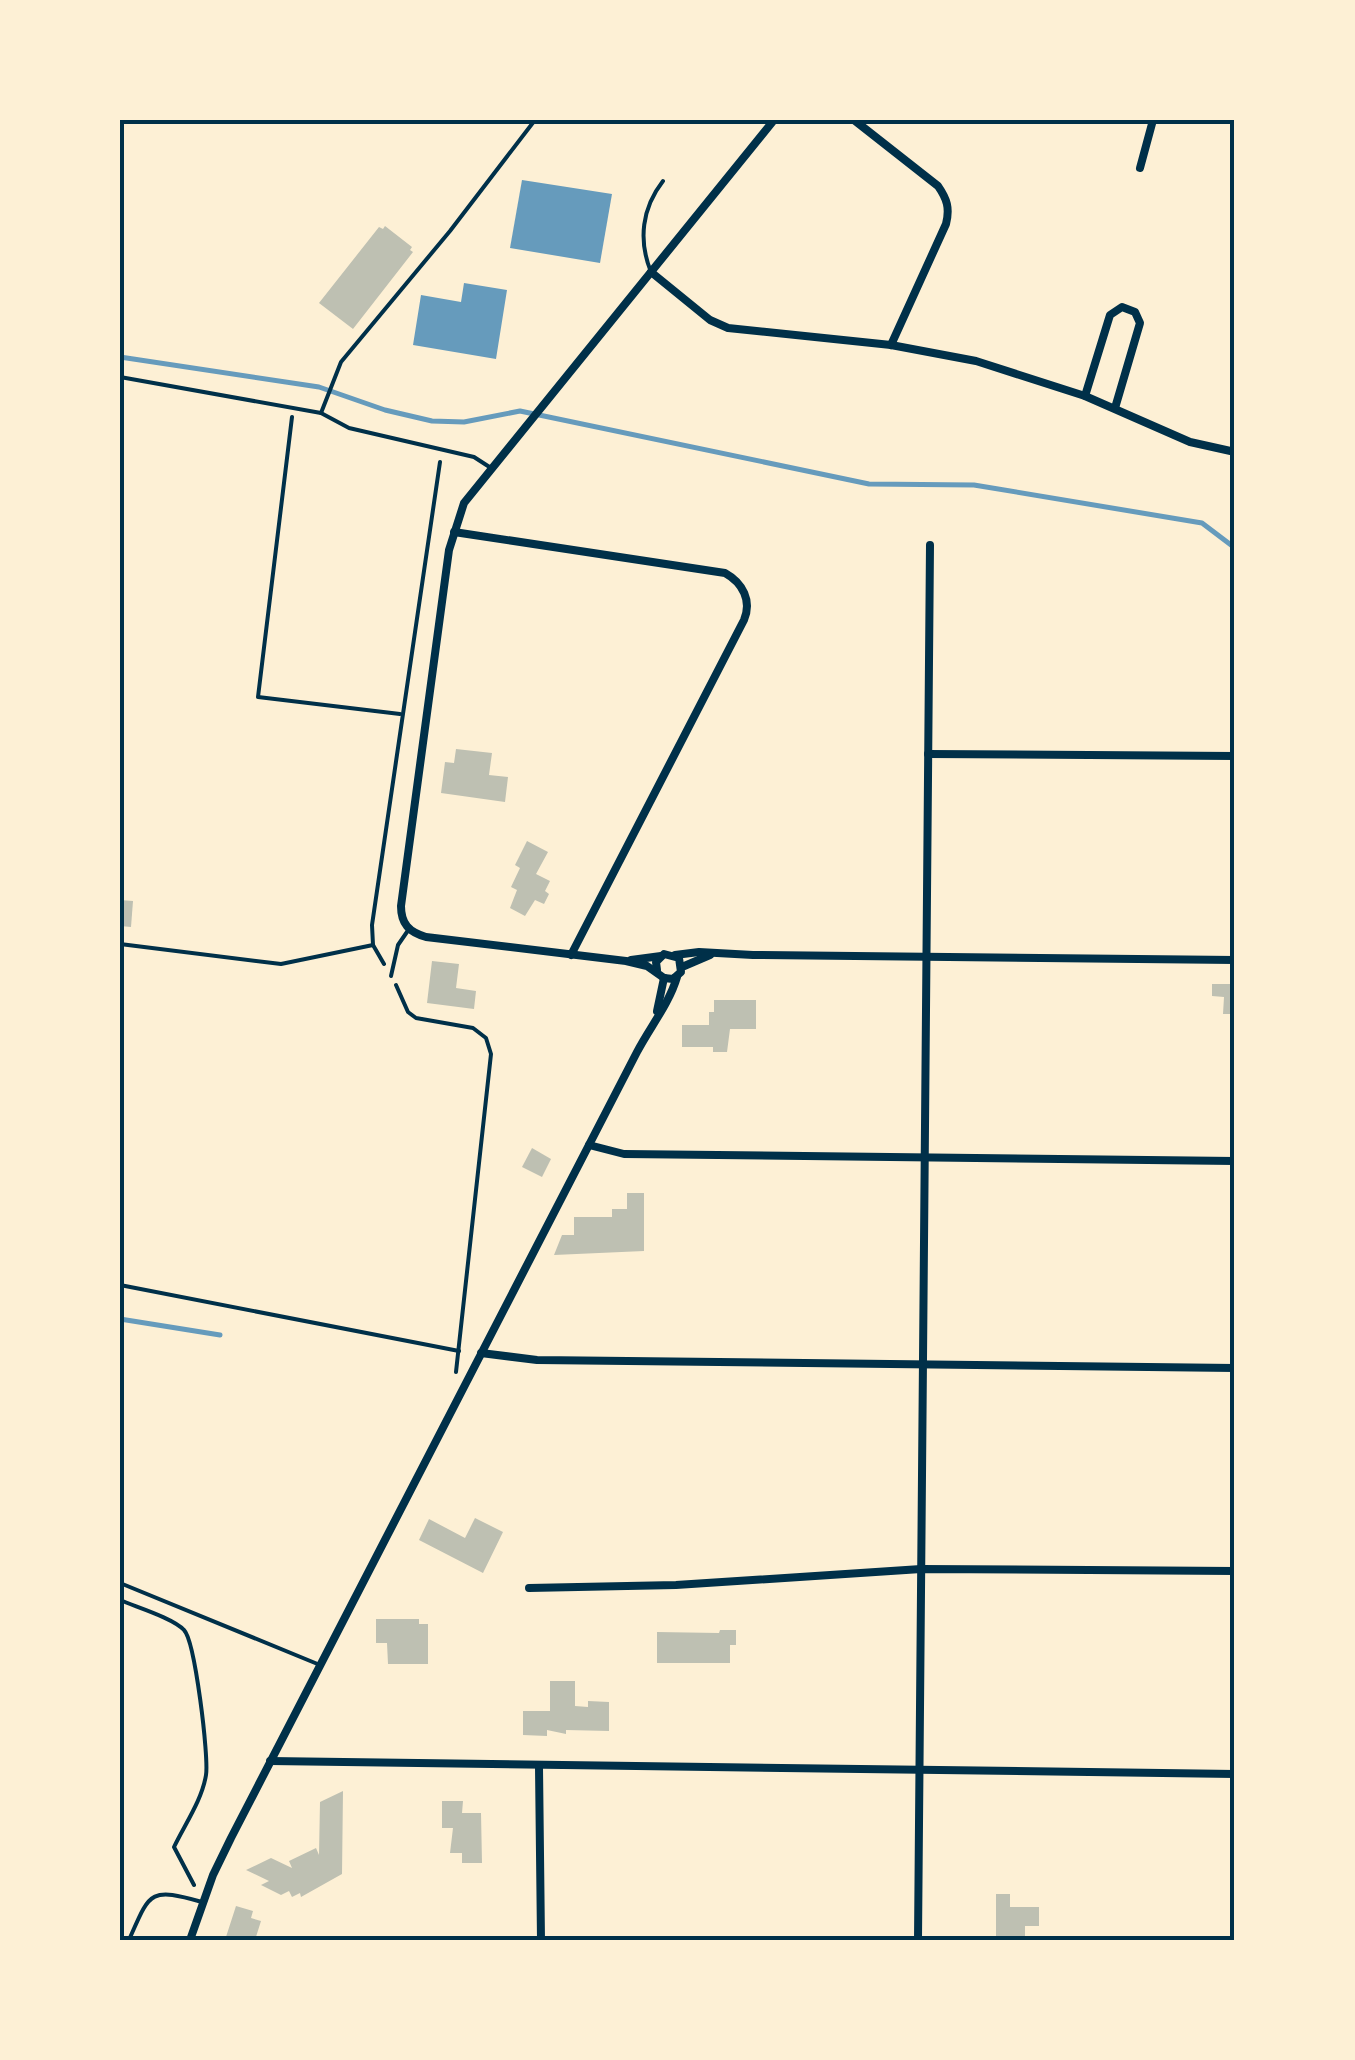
<svg xmlns="http://www.w3.org/2000/svg" width="1355" height="2060" font-family="Roboto,sans-serif">
<style>
.water{fill:#669bbc}
.lines{fill:none;stroke-linecap:round;stroke-linejoin:round}
.stream{stroke:#669bbc;stroke-width:5}
.building{fill:#bec0b2}
.path{stroke:#003049;stroke-width:4}
.service{stroke:#003049;stroke-width:4}
.minor{stroke:#003049;stroke-width:8}
.neatline{fill:none;stroke:#003049;stroke-width:4}
</style>
<rect width="100%" height="100%" fill="#fdf0d5"/>
<!-- water -->
<g class="water">
<polygon points="522,180 612,194 600,263 510,248"/>
<polygon points="464,283 507,290 496,359 413,345 421,295 461,302"/>
</g>
<g class="lines">
<!-- stream -->
<g class="stream">
<polyline points="120,357 319,387 385,410 432,421 464,422 520,411 869,484 974,485 1202,523 1235,548"/>
<polyline points="120,1319 220,1335"/>
</g>
</g>
<!-- building -->
<g class="building">
<polygon points="385,226 412,247 410,250 413,252 353,329 319,303 379,227 383,229"/>
<polygon points="456,749 492,753 489,775 508,777 505,802 441,793 445,762 454,763"/>
<polygon points="527,841 548,852 536,874 550,881 545,891 549,894 544,904 535,900 525,916 510,908 517,890 511,887 520,868 515,865"/>
<polygon points="120,900 133,901 131,927 120,926"/>
<polygon points="432,961 459,964 456,988 476,991 474,1009 427,1003"/>
<polygon points="1212,984 1235,984 1235,1014 1223,1014 1224,997 1212,996"/>
<polygon points="714,1000 756,1000 756,1029 730,1029 727,1052 713,1052 713,1047 682,1047 682,1025 709,1025 709,1012 714,1012"/>
<polygon points="532,1148 551,1159 542,1177 522,1167"/>
<polygon points="627,1193 644,1193 644,1251 554,1255 562,1235 574,1235 574,1217 612,1217 612,1209 627,1209"/>
<polygon points="475,1518 503,1532 483,1573 419,1540 429,1519 465,1538"/>
<polygon points="376,1619 419,1619 419,1624 428,1624 428,1664 388,1664 387,1643 376,1643"/>
<polygon points="720,1630 736,1630 736,1645 730,1645 730,1663 657,1663 657,1632 719,1633"/>
<polygon points="550,1681 575,1681 575,1706 588,1707 588,1701 609,1702 609,1731 566,1730 566,1734 547,1730 547,1736 523,1735 523,1711 550,1711"/>
<polygon points="343,1791 342,1874 301,1897 300,1893 292,1897 289,1891 281,1895 261,1885 269,1881 246,1870 271,1858 292,1868 289,1861 316,1848 319,1855 320,1802"/>
<polygon points="442,1801 463,1801 462,1813 481,1813 482,1863 462,1863 462,1853 450,1853 453,1828 442,1828"/>
<polygon points="996,1894 1010,1894 1010,1907 1039,1907 1039,1926 1025,1926 1025,1940 996,1940"/>
<polygon points="236,1906 253,1911 251,1918 261,1921 255,1940 225,1940"/>
</g>
<g class="lines">
<!-- path -->
<g class="path">
<polyline points="292,417 258,697 400,714"/>
<polyline points="120,944 281,964 373,945"/>
<polyline points="384,964 373,945 372,925 440,462"/>
<polyline points="396,985 408,1012 416,1018 473,1028 486,1038 491,1054 456,1372"/>
<polyline points="120,1285 459,1351"/>
<path d="M120 1600C136 1607 173 1618 184 1630 195 1641 209 1757 206 1775 202 1800 185 1824 174 1847L194 1885"/>
</g>
<!-- service -->
<g class="service">
<path d="M651 272C638 240 642 208 663 181"/>
<polyline points="120,377 321,413 349,428 474,457 491,468"/>
<polyline points="321,413 341,362 450,231 535,120"/>
<polyline points="391,976 398,945 409,929"/>
<polyline points="120,1583 320,1665"/>
<path d="M129 1940C150 1892 149 1887 202 1902"/>
</g>
<!-- minor -->
<g class="minor">
<path d="M854 120 938 186C947 199 950 208 946 224L891 345"/>
<polyline points="1140,168 1153,120"/>
<polyline points="651,272 710,320 728,328 891,345 976,361 1085,396 1190,442 1235,452"/>
<polyline points="1085,396 1110,315 1122,307 1135,312 1140,323 1115,408"/>
<path d="M454 532 725 573C743 583 752 601 744 620L571 955"/>
<polyline points="928,754 1235,756"/>
<polyline points="675,955 699,952 753,955 1235,960"/>
<polyline points="631,960 661,956"/>
<polyline points="682,967 710,955"/>
<polyline points="657,970 656,962 664,954 679,958 681,972 673,979 664,978"/>
<path d="M664 978 647 966 626 961 426 937C409 932 401 924 401 906L449 550 464 503 774 120"/>
<polyline points="657,1011 664,978"/>
<polyline points="589,1145 624,1154 1235,1161"/>
<polyline points="481,1353 537,1360 1235,1368"/>
<polyline points="529,1588 676,1585 921,1569 1235,1571"/>
<polyline points="270,1761 1235,1774"/>
<polyline points="539,1767 541,1940"/>
<path d="M190 1940 213 1875 231 1838 637 1052C650 1027 669 1004 677 977"/>
<polyline points="918,1940 930,545"/>
</g>
</g>
<!-- border -->
<rect width="1355" height="2060" fill="none" stroke="#fdf0d5" stroke-width="245"/>
<rect x="122" y="122" width="1110" height="1816" class="neatline"/>
</svg>
